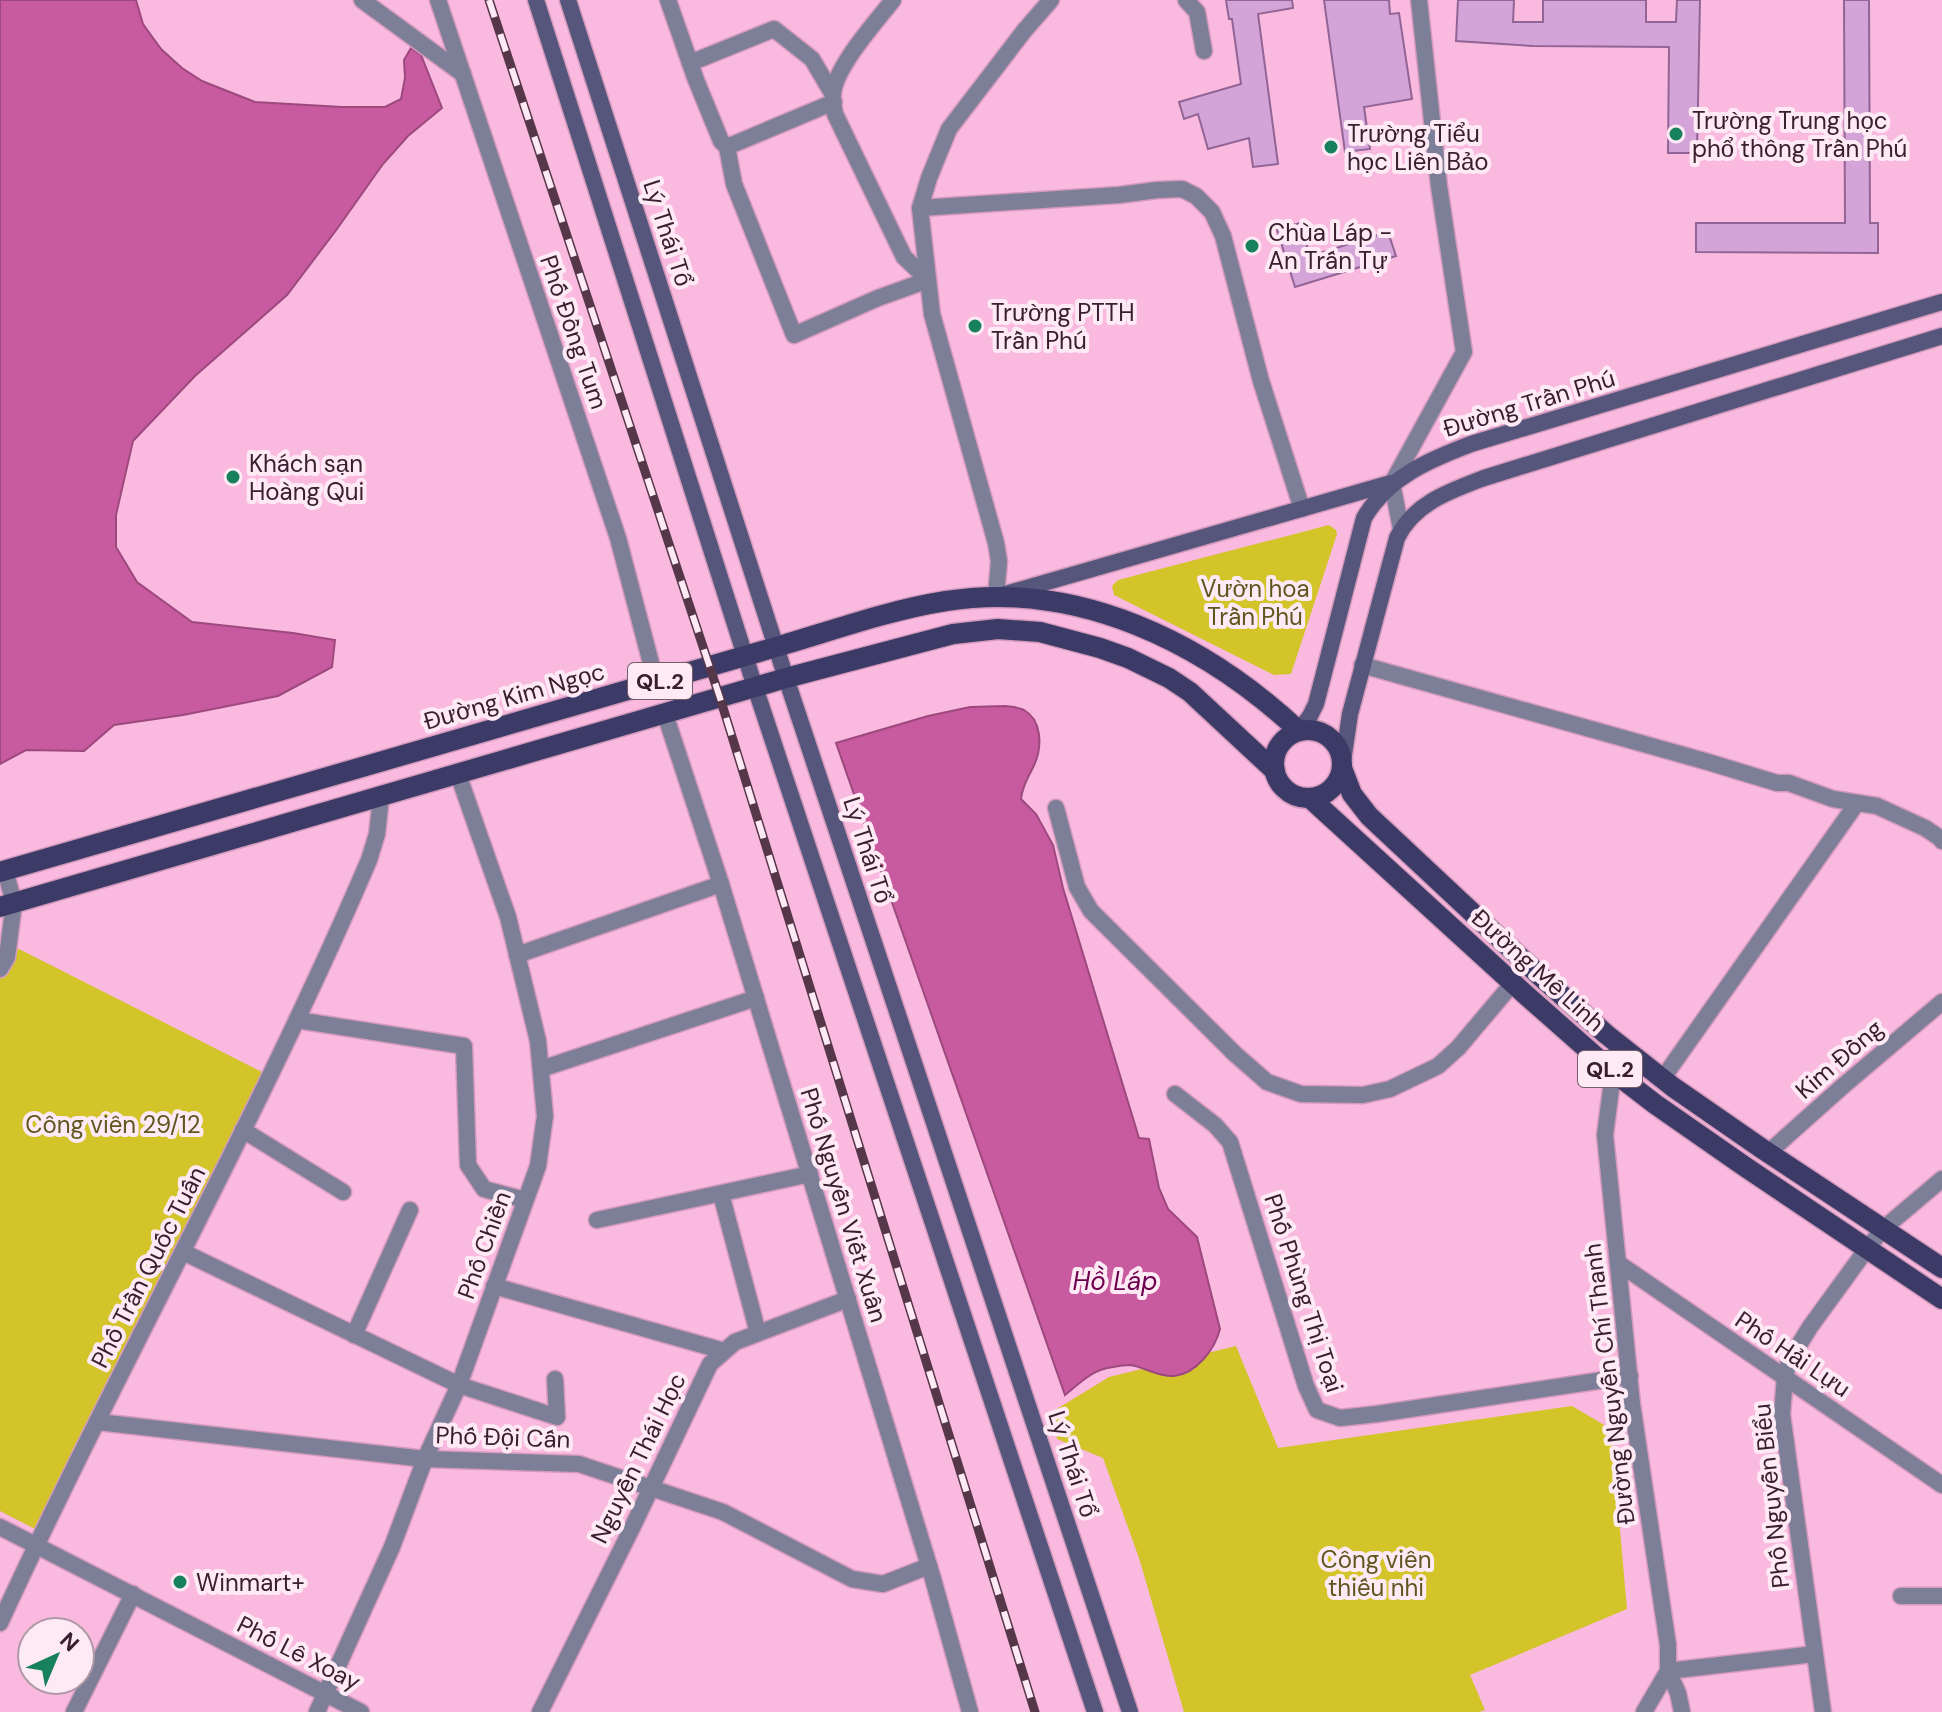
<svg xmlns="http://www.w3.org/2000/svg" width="1942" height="1712" font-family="'DM Sans',sans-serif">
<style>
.green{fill:#d3c429}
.water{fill:#c85aa0;stroke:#9d497e;stroke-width:2}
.building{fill:#d4a4d8;stroke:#916595;stroke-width:2}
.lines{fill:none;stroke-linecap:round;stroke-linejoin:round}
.minor-casing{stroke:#d39abc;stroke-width:19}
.tertiary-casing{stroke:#d39abc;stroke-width:19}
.secondary-casing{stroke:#d39abc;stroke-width:19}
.primary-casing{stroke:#d39abc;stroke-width:23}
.minor{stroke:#7d7e98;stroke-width:16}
.tertiary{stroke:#7d7e98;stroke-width:16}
.secondary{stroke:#56567c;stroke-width:16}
.primary{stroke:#3c3a67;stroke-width:20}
.rail-casing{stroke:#563749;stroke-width:9}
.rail{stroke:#feeaf5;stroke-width:6;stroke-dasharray:18;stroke-linecap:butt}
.poi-dot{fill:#17805c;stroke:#feeaf5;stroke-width:3}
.labels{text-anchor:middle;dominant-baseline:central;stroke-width:8;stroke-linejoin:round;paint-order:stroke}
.shield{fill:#feeaf5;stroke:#745d6a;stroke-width:2}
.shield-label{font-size:22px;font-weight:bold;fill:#39202f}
.poi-label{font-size:24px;fill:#39202f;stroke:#feeaf5;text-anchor:start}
.street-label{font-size:24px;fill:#39202f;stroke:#feeaf5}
.park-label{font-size:24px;fill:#5c571e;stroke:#feeaf5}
.water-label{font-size:26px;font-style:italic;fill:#6c004f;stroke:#feeaf5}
</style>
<rect width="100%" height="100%" fill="#fab9df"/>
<!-- green -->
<g class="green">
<polygon points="1329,525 1336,530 1337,534 1291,674 1274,675 1114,595 1112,586 1118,580"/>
<polygon points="15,947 266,1074 37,1530 0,1511 0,977"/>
<polygon points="1236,1346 1278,1448 1572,1406 1611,1429 1627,1609 1470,1675 1485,1710 1479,1712 1184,1712 1139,1558 1103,1458 1057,1439 1052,1412 1109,1377"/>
</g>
<!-- water -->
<g class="water">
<polygon points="0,0 136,0 143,24 161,49 182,68 202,81 255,102 342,107 385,107 401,99 405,78 404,60 411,48 421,55 442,108 408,136 383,164 337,229 287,295 195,376 133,441 116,515 116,547 137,582 192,622 293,633 335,640 332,667 278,696 183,715 114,725 84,751 26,750 0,764"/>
<path d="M1005 706C1012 707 1018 707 1024 710 1042 720 1042 746 1035 763 1030 775 1022 785 1021 799L1036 814 1053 845 1063 888 1139 1138 1149 1139 1159 1188 1168 1209 1197 1237 1220 1329C1215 1349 1196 1374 1174 1376 1159 1377 1146 1368 1131 1365 1126 1365 1118 1366 1113 1367 1093 1369 1080 1383 1065 1395L836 743 928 716 970 707Z"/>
</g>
<!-- building -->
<g class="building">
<polygon points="1226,0 1292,0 1293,8 1258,14 1278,164 1253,167 1249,138 1208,149 1198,114 1184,119 1179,102 1241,84 1232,19 1229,19"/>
<polygon points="1324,0 1389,0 1390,14 1399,13 1412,99 1364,107 1370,149 1345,152"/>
<polygon points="1458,0 1514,0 1513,22 1543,22 1543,0 1646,0 1646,22 1676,22 1677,0 1700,0 1697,153 1668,153 1669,47 1533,46 1456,41"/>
<polygon points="1844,0 1869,0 1870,223 1878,223 1878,253 1696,252 1696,223 1845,223"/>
<polygon points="1300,223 1310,256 1388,232 1396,256 1295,287 1277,230"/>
</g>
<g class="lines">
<!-- minor casing -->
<g class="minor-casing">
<g id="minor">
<polyline points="362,0 463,74"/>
<polyline points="438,0 618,538 656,682"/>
<polyline points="668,0 696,80 721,141 727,147"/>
<polyline points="1186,0 1197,12 1204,51"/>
<polyline points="690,63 774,29 812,59 832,93"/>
<path d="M834 102 727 147 734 184 794 335 878 298 928 280 904 257 835 114C834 108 832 101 833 95 834 68 876 22 893 0"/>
<polyline points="920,208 1119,195 1157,190 1182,189 1196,196 1212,212 1223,236 1261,381 1302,509"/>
<polyline points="1401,529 1392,483 1464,352 1439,186 1419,0"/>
<polyline points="996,596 999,561 996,543 932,314 920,208 929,178 949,129 1024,31 1051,0"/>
<polyline points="1362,665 1708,762 1777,783 1789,783 1833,799 1877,806 1925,828 1940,838 1942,841"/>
<polyline points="1056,808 1077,887 1091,911 1235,1054 1267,1082 1301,1094 1363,1095 1390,1089 1438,1066 1458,1048 1513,983"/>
<polyline points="517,955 721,884"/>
<polyline points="0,969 7,957 14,903 5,870"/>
<polyline points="297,1020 464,1046 468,1165 484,1189 525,1200"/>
<polyline points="541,1069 756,998"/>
<polyline points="1663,1078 1857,803"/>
<polyline points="1175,1094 1215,1125 1230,1142 1306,1386 1317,1410 1340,1418 1377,1414 1630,1376"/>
<polyline points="243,1130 343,1192"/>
<polyline points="1768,1153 1843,1086 1942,1002"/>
<polyline points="721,1194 758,1333"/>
<polyline points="597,1220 810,1174"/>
<polyline points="183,1252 459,1385 557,1417 555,1379"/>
<polyline points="1618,1263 1942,1485"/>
<polyline points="494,1286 724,1351"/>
<polyline points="354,1335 410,1210"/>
<polyline points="98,1422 425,1459 579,1464 723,1512 852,1579 883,1584 929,1566"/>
<polyline points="0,1527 361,1712"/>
<polyline points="1901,1596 1942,1596"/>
<polyline points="74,1712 133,1594"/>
<polyline points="317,1712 392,1547 425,1459 459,1385 538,1166 545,1116 538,1041 508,917 458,774"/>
<polyline points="540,1712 632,1528 710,1364 735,1342 848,1299"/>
<polyline points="1682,1712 1678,1693 1668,1671 1814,1654"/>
<polyline points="1823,1712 1782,1414 1785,1377 1789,1361 1810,1327 1866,1250"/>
</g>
</g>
<!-- tertiary casing -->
<g class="tertiary-casing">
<g id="tertiary">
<polyline points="665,714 721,884 933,1579 970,1712"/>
<polyline points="1617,1043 1605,1135 1632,1404 1668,1645 1668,1671 1644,1712"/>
<polyline points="1866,1250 1883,1229 1942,1179"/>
<path d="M0 1623C118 1366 258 1120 369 860L377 834 381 797"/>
</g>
</g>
<!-- secondary casing -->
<g class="secondary-casing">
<g id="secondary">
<polyline points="536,0 755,687 1095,1712"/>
<polyline points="568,0 786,678 1130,1712"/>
<polyline points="1002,595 1391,483"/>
<path d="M1299 731 1310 716 1316 704 1364 518C1388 477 1429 460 1471 444L1942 302"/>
<path d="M1342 768 1350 714 1397 538C1414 503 1450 491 1484 478L1942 336"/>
</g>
</g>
<!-- primary casing -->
<g class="primary-casing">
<g id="primary">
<circle cx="1308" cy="764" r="34"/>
<polyline points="1342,768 1352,794 1369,816 1540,976 1607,1035 1673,1087 1761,1148 1942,1268"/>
<polyline points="1310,798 1527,996 1612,1071 1655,1104 1744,1166 1942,1299"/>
<path d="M0 872 776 647C831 631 889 610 946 601 1078 580 1205 643 1299 731"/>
<polyline points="0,907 786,678 953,634 998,629 1040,632 1100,648 1128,658 1169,678 1190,692 1275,771"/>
</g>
</g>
<!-- minor -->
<use href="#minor" class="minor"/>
<!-- tertiary -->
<use href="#tertiary" class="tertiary"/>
<!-- secondary -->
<use href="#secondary" class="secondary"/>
<!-- primary -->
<use href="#primary" class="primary"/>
<!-- rail casing -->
<g class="rail-casing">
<polyline id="rail" points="489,0 720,698 1035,1712"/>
</g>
<!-- rail -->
<use href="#rail" class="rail"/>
</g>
<!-- markers -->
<g class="poi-dot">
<circle cx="1676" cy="134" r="8"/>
<circle cx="1331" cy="147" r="8"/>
<circle cx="1252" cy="246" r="8"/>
<circle cx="975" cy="326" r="8"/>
<circle cx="233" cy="477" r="8"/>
<circle cx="180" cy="1582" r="8"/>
</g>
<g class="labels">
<!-- shield labels -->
<g class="shield">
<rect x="628" y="663" width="64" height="36" rx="6"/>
<rect x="1578" y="1051" width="64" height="36" rx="6"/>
</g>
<g class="shield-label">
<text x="660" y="681">QL.2</text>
<text x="1610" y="1069">QL.2</text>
</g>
<!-- poi labels -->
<g class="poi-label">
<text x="1692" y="120">Trường Trung học<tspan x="1692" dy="28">phổ thông Trần Phú</tspan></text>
<text x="1347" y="133">Trường Tiểu<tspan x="1347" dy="28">học Liên Bảo</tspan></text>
<text x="1268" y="232">Chùa Láp -<tspan x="1268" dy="28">An Trấn Tự</tspan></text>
<text x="991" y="312">Trường PTTH<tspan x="991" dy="28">Trần Phú</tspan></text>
<text x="249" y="463">Khách sạn<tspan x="249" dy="28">Hoàng Qui</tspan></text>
<text x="196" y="1582">Winmart+</text>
</g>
<!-- street labels -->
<g class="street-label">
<text transform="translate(668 233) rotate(72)">Lý Thái Tổ</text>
<text transform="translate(574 332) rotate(71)">Phố Đồng Tum</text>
<text transform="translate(1529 403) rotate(-17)">Đường Trần Phú</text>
<text transform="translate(514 696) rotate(-16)">Đường Kim Ngọc</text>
<text transform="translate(868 850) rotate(72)">Lý Thái Tổ</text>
<text transform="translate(1538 970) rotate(42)">Đường Mê Linh</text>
<text transform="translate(1839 1059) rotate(-41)">Kim Đồng</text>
<text transform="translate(844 1205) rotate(73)">Phố Nguyễn Viết Xuân</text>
<text transform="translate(484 1245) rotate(-70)">Phố Chiền</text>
<text transform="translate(148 1267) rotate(-63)">Phố Trần Quốc Tuấn</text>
<text transform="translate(1304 1293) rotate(72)">Phố Phùng Thị Toại</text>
<text transform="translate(1793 1354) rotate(34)">Phố Hải Lựu</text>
<text transform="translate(1609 1384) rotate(-97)">Đường Nguyễn Chí Thanh</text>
<text transform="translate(503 1437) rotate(2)">Phố Đội Cấn</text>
<text transform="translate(638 1458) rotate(-64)">Nguyễn Thái Học</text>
<text transform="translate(1073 1464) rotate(72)">Lý Thái Tổ</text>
<text transform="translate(1771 1496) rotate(-96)">Phố Nguyễn Biểu</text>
<text transform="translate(299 1653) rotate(27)">Phố Lê Xoay</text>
</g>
<!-- park labels -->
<g class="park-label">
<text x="1255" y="588">Vườn hoa<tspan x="1255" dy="28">Trần Phú</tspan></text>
<text x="113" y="1124">Công viên 29/12</text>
<text x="1376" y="1559">Công viên<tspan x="1376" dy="28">thiếu nhi</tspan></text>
</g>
<!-- water labels -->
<g class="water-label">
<text x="1115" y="1281">Hồ Láp</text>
</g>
</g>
<!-- north arrow -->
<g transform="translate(56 1656) rotate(44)"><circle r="38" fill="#feeaf5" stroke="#af99a6" stroke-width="2"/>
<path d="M0-6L14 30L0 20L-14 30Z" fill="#17805c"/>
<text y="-12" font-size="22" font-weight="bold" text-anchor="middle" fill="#39202f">N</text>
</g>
</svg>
